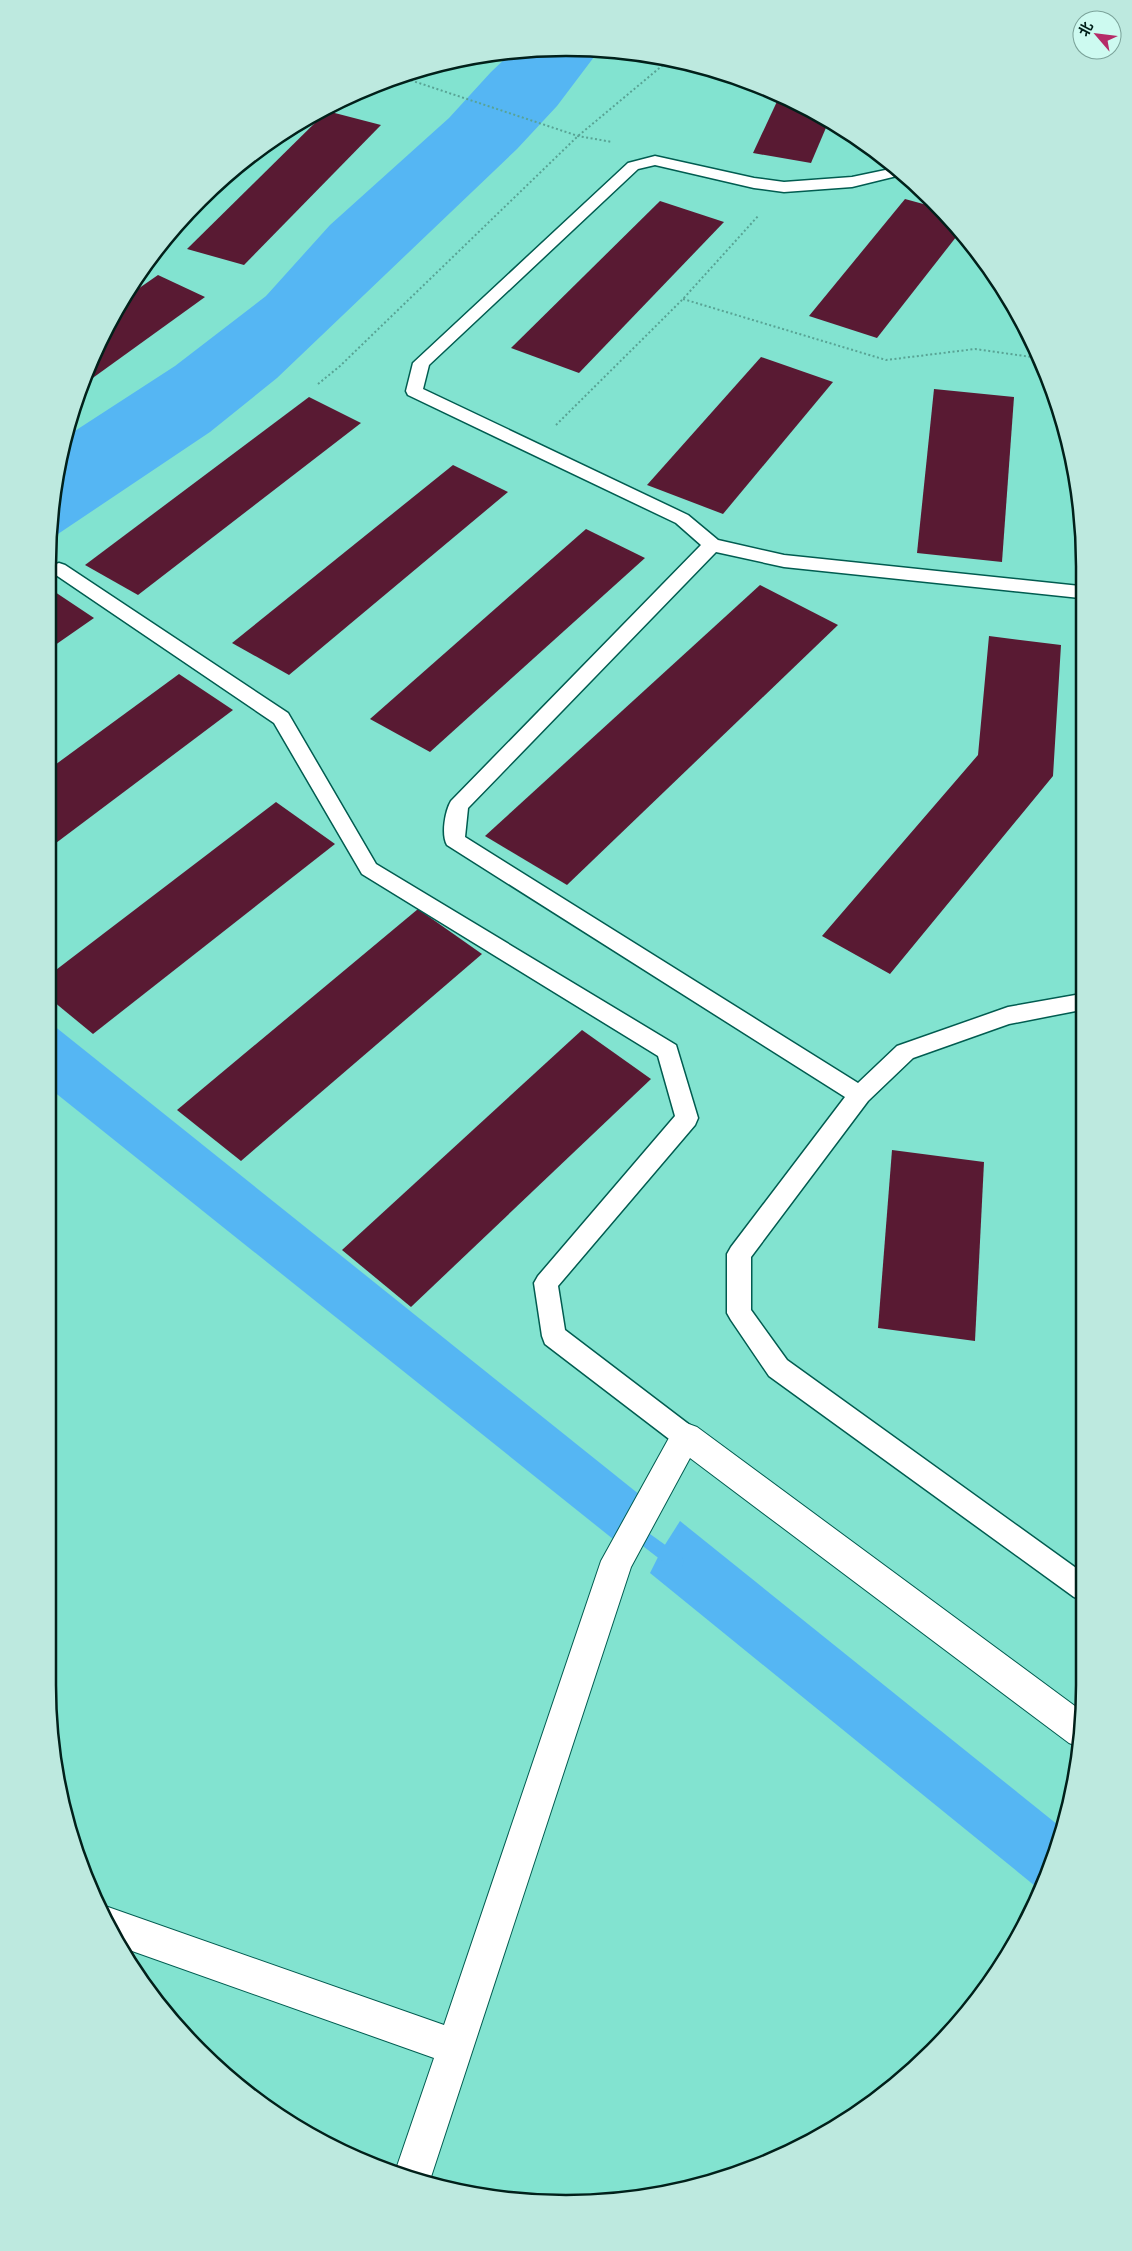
<svg xmlns="http://www.w3.org/2000/svg" width="1132" height="2251" font-family="'Space Grotesk','Noto Sans SC',sans-serif">
<style>
.water{fill:#55b6f3}
.lines{fill:none;stroke-linecap:round;stroke-linejoin:round}
.stream{fill:#55b6f3;fill-rule:evenodd}
.building{fill:#591a33}
.lane-casing{stroke:#015c50;stroke-width:3}
.street-casing{stroke:#015c50;stroke-width:2}
.path{stroke:#58a394;stroke-width:2;stroke-dasharray:2 2.5;stroke-linecap:butt}
.lane{fill:#fff;fill-rule:evenodd}
.street{fill:#fff;fill-rule:evenodd}
.rim{fill:none;stroke:#01201a;stroke-width:2.5}
</style>
<rect width="100%" height="100%" fill="#82e3d0"/>
<!-- water -->
<g class="water">
<polygon points="600,49 557,106 517,149 277,378 210,432 49,540 64,438 175,366 266,296 330,225 449,118 491,72 512,52"/>
<polygon points="48,1021 640,1495 613,1539 48,1087"/>
<polygon points="680,1521 1063,1829 1040,1890 650,1573 661,1551"/>
</g>
<g class="lines">
<!-- stream -->
<polygon class="stream" points="632,1521 682,1557 684,1562 682,1567 676,1570 670,1567 626,1533 624,1528 626,1523"/>
</g>
<!-- building -->
<g class="building">
<polygon points="780,95 795,101 828,123 811,163 753,153"/>
<polygon points="327,111 381,125 244,265 187,249"/>
<polygon points="905,199 938,208 960,232 877,338 809,316"/>
<polygon points="660,201 724,222 579,373 511,348"/>
<polygon points="158,275 205,297 83,385 101,337 125,298"/>
<polygon points="761,357 833,382 723,514 647,485"/>
<polygon points="934,389 1014,397 1002,562 917,553"/>
<polygon points="309,397 361,423 138,595 85,565"/>
<polygon points="453,465 508,492 289,675 232,643"/>
<polygon points="586,529 645,558 430,752 370,719"/>
<polygon points="760,585 838,625 567,885 485,836"/>
<polygon points="49,588 94,618 48,650 49,589"/>
<polygon points="989,636 1061,645 1053,776 890,974 822,936 978,755"/>
<polygon points="179,674 233,710 48,849 48,770"/>
<polygon points="276,802 335,844 93,1034 48,997 48,976"/>
<polygon points="418,909 482,954 241,1161 177,1110"/>
<polygon points="582,1030 651,1079 411,1307 342,1250"/>
<polygon points="892,1150 984,1162 975,1341 878,1328"/>
</g>
<g class="lines">
<!-- lane casing -->
<g class="lane-casing">
<g id="lane">
<path d="M655 156 754 178 784 182 852 177 895 168 905 174 852 187 784 192 754 188 655 165 638 169 429 365 423 389 688 515 718 540 784 555 1080 586V598L784 567 716 552 468 808 465 837 858 1083 897 1046 1008 1007 1081 994V1010L1009 1024 913 1058 868 1101 751 1257V1310L787 1360 1083 1573V1601L1074 1597 769 1376 731 1320 727 1313V1254L731 1247 845 1097 447 845C441 835 445 811 451 801L701 545 676 523 408 395 406 391 413 363 628 163Z"/>
<polygon points="59,563 65,565 288,713 376,864 676,1045 698,1118 695,1125 558,1286 565,1330 695,1429 698,1437 695,1445 686,1448 677,1445 545,1344 542,1336 534,1283 538,1276 675,1116 658,1056 362,874 274,723 53,573 50,569 53,565"/>
</g>
</g>
<!-- street casing -->
<g class="street-casing">
<polygon id="street" points="686,1423 697,1427 1083,1712 1079,1747 1069,1743 690,1458 631,1567 431,2177 428,2183 395,2172 434,2058 118,1946 101,1910 108,1907 444,2025 601,1561 675,1427"/>
</g>
<!-- path -->
<g class="path">
<polyline points="398,76 578,136 612,142"/>
<polyline points="683,299 886,360 975,349 1039,358"/>
<polyline points="318,384 340,366 578,136 669,60"/>
<polyline points="556,425 683,299 759,215"/>
</g>
<!-- lane -->
<use href="#lane" class="lane"/>
<!-- street -->
<use href="#street" class="street"/>
</g>
<!-- crop -->
<path d="M0 0H1132V2251H0ZM566 56H566A510 510 0 0 1 1076 566V1685A510 510 0 0 1 566 2195H566A510 510 0 0 1 56 1685V566A510 510 0 0 1 566 56Z" fill="#bde9df" fill-rule="evenodd"/>
<path class="rim" d="M566 56H566A510 510 0 0 1 1076 566V1685A510 510 0 0 1 566 2195H566A510 510 0 0 1 56 1685V566A510 510 0 0 1 566 56Z"/>
<!-- north arrow -->
<g transform="translate(1097 35) rotate(298)"><circle r="24" fill="#cdfaf0" stroke="#7ba39a"/>
<path d="M0-4L9 19L0 12L-9 19Z" fill="#b52b67"/>
<text y="-8" font-size="14" font-weight="bold" text-anchor="middle" fill="#01201a">北</text>
</g>
</svg>
